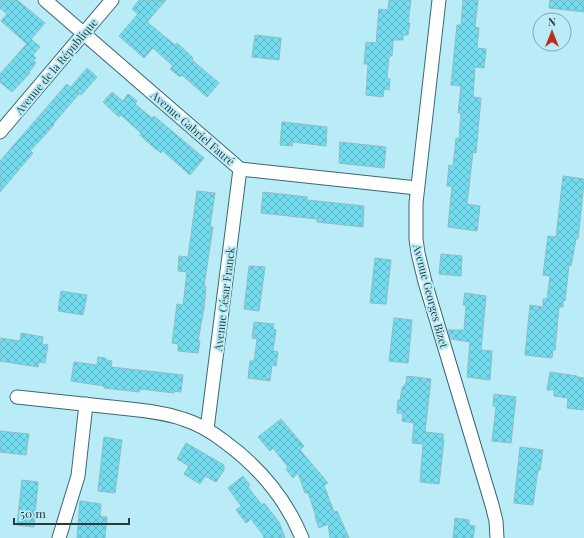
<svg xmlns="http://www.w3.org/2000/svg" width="584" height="538" font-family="'Playfair Display',serif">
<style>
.building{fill:url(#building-cross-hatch);stroke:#8bbdc7}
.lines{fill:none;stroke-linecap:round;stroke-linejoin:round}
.minor-casing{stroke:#396971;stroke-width:15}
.minor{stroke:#fff;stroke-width:13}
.labels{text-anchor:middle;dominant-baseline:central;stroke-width:4;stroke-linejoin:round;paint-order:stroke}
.street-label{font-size:11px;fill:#283c40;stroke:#b9ecf6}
</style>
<defs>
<pattern id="building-cross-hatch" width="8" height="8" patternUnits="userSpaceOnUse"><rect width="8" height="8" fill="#73ddef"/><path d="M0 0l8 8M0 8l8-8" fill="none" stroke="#5eb4c3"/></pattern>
</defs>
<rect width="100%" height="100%" fill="#b9ecf6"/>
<!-- building -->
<g class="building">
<polygon points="0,0 17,0 45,23 27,44 1,21 7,14 0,8"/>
<polygon points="139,0 166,0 147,22 175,45 177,43 193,58 192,60 219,83 207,97 182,75 180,77 170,69 173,66 153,48 144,58 119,36 138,14 132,9"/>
<polygon points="389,0 411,0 408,23 410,23 408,35 403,35 403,40 393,40 392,56 389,56 387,78 390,79 389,90 384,89 383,97 366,95 368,64 364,64 366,42 376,43 379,9 388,10"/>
<polygon points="463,0 478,0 475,27 479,28 477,48 486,49 484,68 475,67 473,97 481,98 476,153 473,152 467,204 480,206 477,231 448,227 452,186 447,186 449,165 453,166 456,138 459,139 461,113 458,113 461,86 451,85 457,25 461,25"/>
<polygon points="550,0 584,0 584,12 549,8"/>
<polygon points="255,35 281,38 279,60 252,57"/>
<polygon points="31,39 40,47 33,55 36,58 33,61 36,63 29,72 30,73 12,92 0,82 0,74"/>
<polygon points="87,68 97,77 81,95 71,87"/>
<polygon points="67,84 79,94 53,124 54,125 30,151 33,153 0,192 0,161"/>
<polygon points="112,92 123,101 128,94 137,101 135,104 152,118 154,116 204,158 190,175 163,151 161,153 151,145 140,135 141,133 121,115 119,117 103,102"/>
<polygon points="282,122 327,127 326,146 293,142 292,146 280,145"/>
<polygon points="340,142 386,147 384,168 339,163"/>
<polygon points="563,176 584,179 584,183 578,239 576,239 571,266 569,265 565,301 563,300 563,307 559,307 555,350 553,350 552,358 525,355 530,305 543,307 543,299 547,299 550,276 543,275 548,236 556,237"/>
<polygon points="197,191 215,193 210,227 213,227 204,286 206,287 204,308 198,341 200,341 198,353 178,351 178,344 172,343 177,304 183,305 187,272 178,271 179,256 188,257"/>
<polygon points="263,192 307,197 307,200 364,206 363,227 317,222 317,219 261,213"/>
<polygon points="441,254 462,256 461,276 439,274"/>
<polygon points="375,258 391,260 386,304 370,303"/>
<polygon points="249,266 265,267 259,311 244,309"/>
<polygon points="61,291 87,295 83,315 58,311"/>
<polygon points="465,293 486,296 481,350 492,351 490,380 467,377 470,342 451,339 448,330 464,330 466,305 463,305"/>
<polygon points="394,318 412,320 408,363 389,361"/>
<polygon points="254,322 274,324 273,329 276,330 273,351 278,352 276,366 272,365 270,381 248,378 250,361 254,361 257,339 252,338"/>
<polygon points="21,333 43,337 42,344 48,345 45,363 39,362 38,367 0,361 0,338 20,341"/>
<polygon points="98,357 105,358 107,360 112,361 111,367 183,375 181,392 174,391 174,393 140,389 139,392 104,388 104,386 71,381 74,362 97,365"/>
<polygon points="550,372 577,376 577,377 584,378 584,398 583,410 567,408 568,398 554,396 554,390 547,390"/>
<polygon points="407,376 431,379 425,432 443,434 443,440 444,440 439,484 420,482 423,444 412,443 414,423 402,421 403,413 397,413 398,400 400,400 402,388 406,383"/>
<polygon points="494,394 516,397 511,443 492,441 496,407 493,406"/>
<polygon points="281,419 304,446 300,450 328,483 324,485 334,512 337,511 349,538 330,538 328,524 319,528 315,517 316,516 308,493 305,493 298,473 293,478 286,469 288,467 273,448 270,451 258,437"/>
<polygon points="0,431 29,434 26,455 0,452"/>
<polygon points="104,437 122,440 115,493 98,491"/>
<polygon points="186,443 224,465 224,470 216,482 205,476 200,484 184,474 189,466 177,459"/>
<polygon points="520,447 543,450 540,470 538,470 533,505 514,503"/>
<polygon points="243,476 250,485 248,487 254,495 262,505 264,503 279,522 285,538 264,538 263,535 251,519 246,523 236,510 241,506 228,488"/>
<polygon points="22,480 38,482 34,527 17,525"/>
<polygon points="80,501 101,504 100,516 107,517 105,538 77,538"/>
<polygon points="455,518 469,520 469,525 475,526 473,538 453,538"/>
</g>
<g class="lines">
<!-- minor casing -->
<g class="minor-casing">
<g id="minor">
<polyline points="45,0 240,169 417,188"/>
<polyline points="439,0 416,203 416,239 418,253 425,282 492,505 496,521 497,538"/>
<polyline points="0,132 112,0"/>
<path d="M17 397C48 400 80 404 111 407 135 410 160 411 183 419 199 424 212 432 225 442 259 467 286 499 302 538"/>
<polyline points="207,429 240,169"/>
<polyline points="59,538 78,476 86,404"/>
</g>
</g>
<!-- minor -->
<use href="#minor" class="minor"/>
</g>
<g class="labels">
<!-- street labels -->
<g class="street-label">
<text transform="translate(56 66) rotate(-50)">Avenue de la République</text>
<text transform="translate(193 128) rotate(41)">Avenue Gabriel Fauré</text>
<text transform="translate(431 296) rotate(75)">Avenue Georges Bizet</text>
<text transform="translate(224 299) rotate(-83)">Avenue César Franck</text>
</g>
</g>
<!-- north arrow -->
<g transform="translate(552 32)"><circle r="19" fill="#b9ecf6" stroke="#7fa6ad"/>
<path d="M0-3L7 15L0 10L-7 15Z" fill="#bb2e1f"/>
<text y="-6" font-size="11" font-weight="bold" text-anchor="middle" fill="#283c40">N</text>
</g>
<!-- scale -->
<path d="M14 518v6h115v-6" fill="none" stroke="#283c40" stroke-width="2"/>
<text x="20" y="518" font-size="12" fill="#283c40" stroke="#b9ecf6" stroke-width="3" paint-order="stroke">50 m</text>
</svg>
